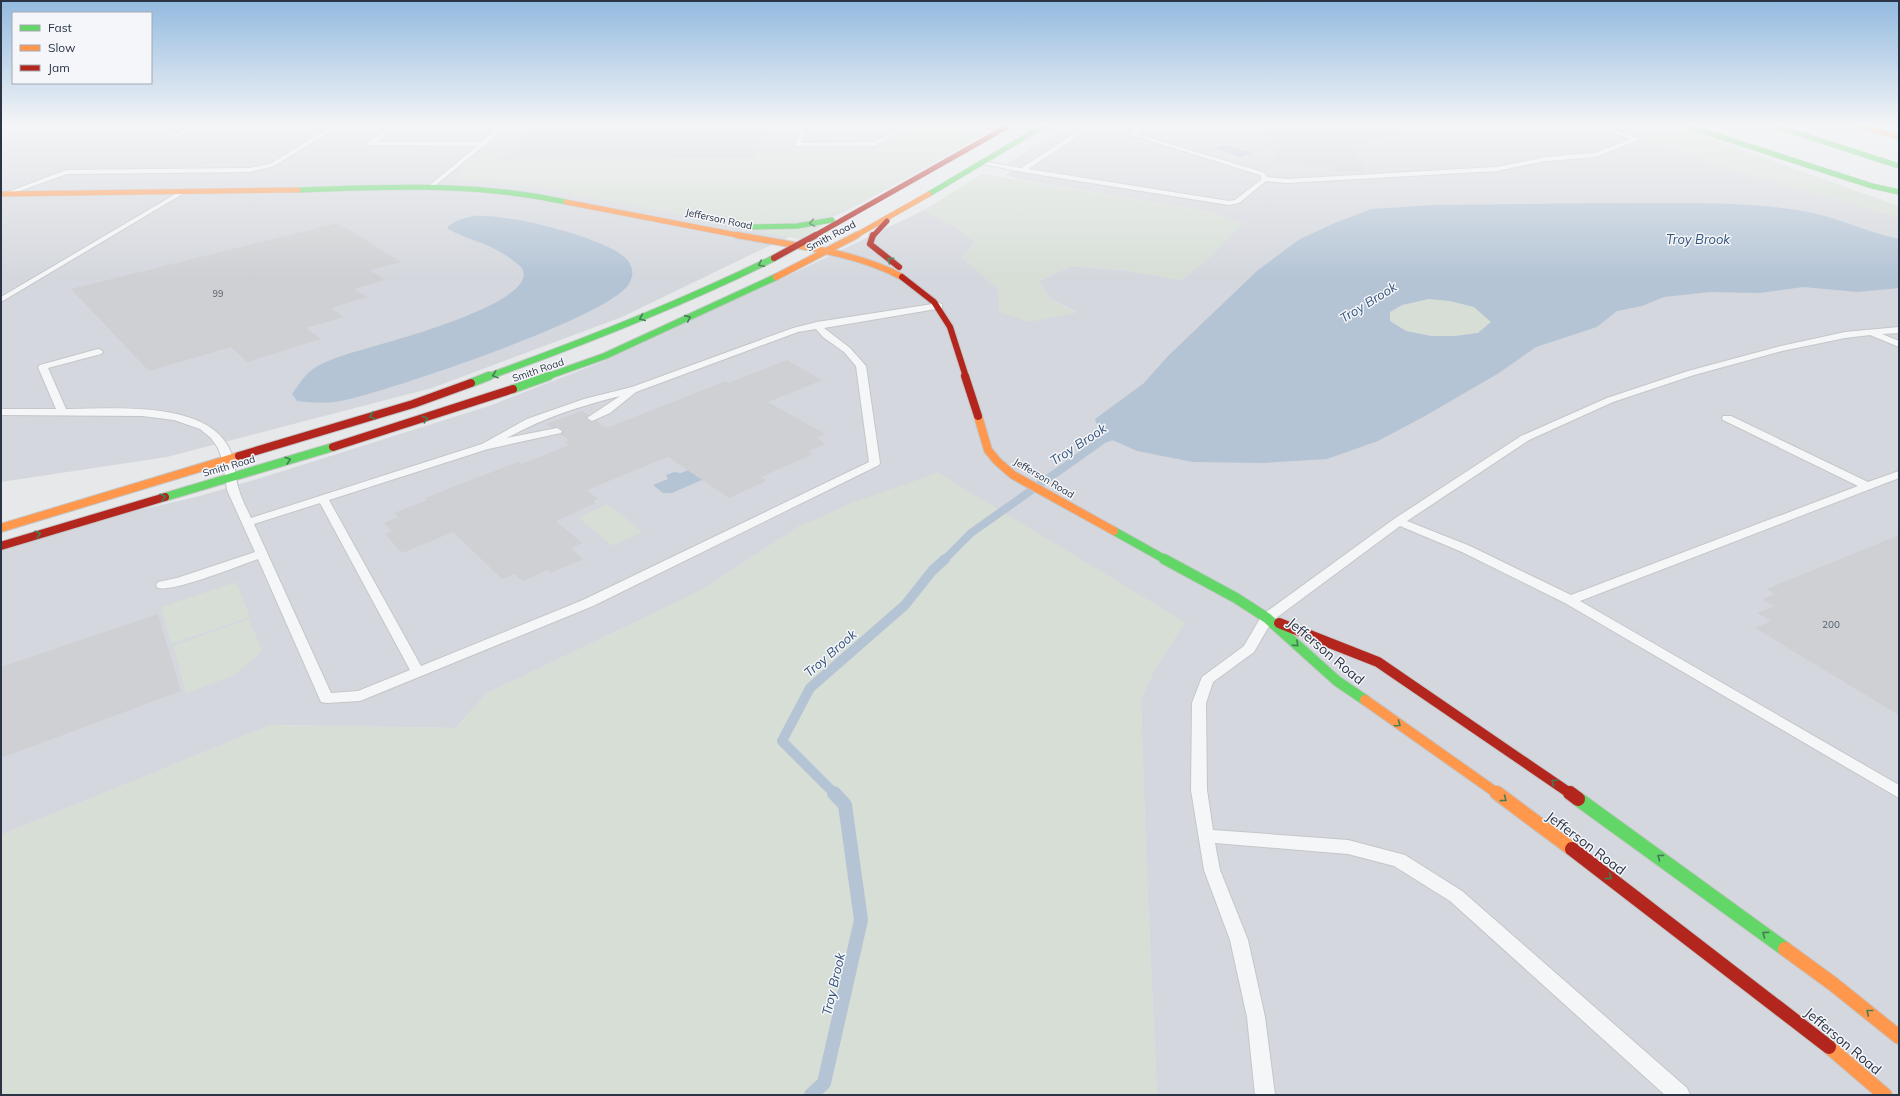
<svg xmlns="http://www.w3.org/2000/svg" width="1900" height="1096" font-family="Mulish,sans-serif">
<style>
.built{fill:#d4d7dd}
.green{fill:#d6ded6}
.water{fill:#b4c4d5;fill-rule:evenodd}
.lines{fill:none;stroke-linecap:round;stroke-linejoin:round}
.stream-far2{stroke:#b4c4d5;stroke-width:8}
.stream-far1{stroke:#b4c4d5;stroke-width:10}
.stream{stroke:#b4c4d5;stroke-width:14}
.building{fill:#ced0d3}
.lane-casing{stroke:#c4c6c8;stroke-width:2}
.fast-far4-casing{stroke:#c4c6c8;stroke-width:6}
.fast-far3-casing{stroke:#c4c6c8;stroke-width:8}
.fast-far2-casing{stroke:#c4c6c8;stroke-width:10}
.fast-far1-casing{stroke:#c4c6c8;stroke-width:12}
.fast-casing{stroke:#c4c6c8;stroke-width:16}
.slow-far4-casing{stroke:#c4c6c8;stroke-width:6}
.slow-far3-casing{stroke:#c4c6c8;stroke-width:8}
.slow-far2-casing{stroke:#c4c6c8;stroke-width:10}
.slow-far1-casing{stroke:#c4c6c8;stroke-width:12}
.slow-casing{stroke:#c4c6c8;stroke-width:16}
.jam-far4-casing{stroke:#c4c6c8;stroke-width:6}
.jam-far3-casing{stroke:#c4c6c8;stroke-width:8}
.jam-far2-casing{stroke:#c4c6c8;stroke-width:10}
.jam-far1-casing{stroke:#c4c6c8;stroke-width:12}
.jam-casing{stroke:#c4c6c8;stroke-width:16}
.lane{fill:#f5f6f7;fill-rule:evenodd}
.fast-far4{stroke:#63d668;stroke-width:5}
.fast-far3{stroke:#63d668;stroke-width:6}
.fast-far2{stroke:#63d668;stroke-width:8}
.fast-far1{stroke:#63d668;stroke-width:10}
.fast{stroke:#63d668;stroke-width:14}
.slow-far4{stroke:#ff974d;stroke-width:5}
.slow-far3{stroke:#ff974d;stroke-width:6}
.slow-far2{stroke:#ff974d;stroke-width:8}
.slow-far1{stroke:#ff974d;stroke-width:10}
.slow{stroke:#ff974d;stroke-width:14}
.jam-far4{stroke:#b3261e;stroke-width:5}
.jam-far3{stroke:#b3261e;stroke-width:6}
.jam-far2{stroke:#b3261e;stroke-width:8}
.jam-far1{stroke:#b3261e;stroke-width:10}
.jam{stroke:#b3261e;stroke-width:14}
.oneway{stroke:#447d55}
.labels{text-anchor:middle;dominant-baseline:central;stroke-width:3;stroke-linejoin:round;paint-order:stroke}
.far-number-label{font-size:9px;fill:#545c69}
.far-street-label{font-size:10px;fill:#2b3445;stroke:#f4f6f9}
.number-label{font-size:10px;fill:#545c69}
.water-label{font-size:13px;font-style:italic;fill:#34527a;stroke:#f4f6f9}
.near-street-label{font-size:14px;fill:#2b3445;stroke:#f4f6f9}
</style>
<rect width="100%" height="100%" fill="#e6e8ea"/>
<!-- built -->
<g class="built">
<polygon points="1,125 1001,125 860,204 748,256 622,317 432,388 167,457 1,482"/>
<polygon points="1068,125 1612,125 1746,175 1899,217 1899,1095 1157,1095 1146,859 1141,699 1152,675 1027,528 938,473 800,526 702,590 486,694 456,728 271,725 1,835 1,551 122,514 200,496 267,476 489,406 604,361 813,264 924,210 952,225 976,242 962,257 998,289 1077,312 1050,299 1039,281 1070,266 1123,270 1181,280 1210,257 1242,224 1210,212 1021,180 1006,175 1018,166 1006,164"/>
</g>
<!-- green -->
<g class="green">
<polygon points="1612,125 1672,125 1680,128 1899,206 1899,217 1746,175"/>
<path d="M918 126C930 125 972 128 981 135L980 137 850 209 814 219 785 223 750 224 711 221 546 189 462 181 457 179 458 176C474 161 485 151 508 151L499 160H668L670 158H755L759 152H869Z"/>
<polygon points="982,174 1210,212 1242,224 1210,257 1181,280 1123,270 1070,266 1039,281 1050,299 1077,313 1029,322 999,312 998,289 962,257 976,242 952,225 924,210"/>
<polygon points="820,225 822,226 800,239 758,232"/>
<polygon points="1429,299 1450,301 1474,307 1491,322 1479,333 1455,336 1431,336 1406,331 1390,321 1390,312 1402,305"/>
<polygon points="938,473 1185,622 1152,675 1141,699 1146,859 1157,1095 1,1095 1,835 271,725 456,728 486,694 702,590 800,526 856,501"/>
<polygon points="608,504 643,532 612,546 578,517"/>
<polygon points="236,582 250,617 171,644 161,607"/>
<polygon points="249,619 262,651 235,675 186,693 173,646"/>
</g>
<!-- water -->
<g class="water">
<polygon points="1226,145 1253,153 1241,157 1214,148"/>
<path d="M1604 203C1669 204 1737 200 1802 211 1835 216 1866 232 1899 239V288L1858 292 1803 287 1760 293 1710 292 1664 297 1642 306 1617 311 1597 327 1536 347 1499 373 1425 416 1378 441 1327 459 1263 463 1193 462 1137 451 1101 435 1095 419 1144 383 1168 356 1258 270 1300 239 1337 222 1372 209 1434 205ZM1429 299 1450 301 1474 307 1491 322 1478 333 1455 336H1431L1406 331 1390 321V312L1402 305Z"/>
<path d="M473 216C506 214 568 230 599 243 615 250 640 260 630 282 617 315 388 391 345 400 329 404 314 403 297 401L292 394C299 384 306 373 316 367 332 358 351 353 368 348 388 342 546 301 521 267 518 264 514 261 511 259 491 243 469 241 448 229V226L458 220Z"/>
<polygon points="696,467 704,479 672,493 663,493 653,485 668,479 666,475 674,472 681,473"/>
</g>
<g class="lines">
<!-- stream-far2 -->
<polyline class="stream-far2" points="944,560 971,533 1104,439 1120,434"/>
<!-- stream-far1 -->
<polyline class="stream-far1" points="835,794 782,741 810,688 905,605 932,571 945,559"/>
<!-- stream -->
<polyline class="stream" points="811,1095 824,1083 861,920 845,805 834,793"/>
</g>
<!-- building -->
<g class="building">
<polygon points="537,125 769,125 755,158 503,158"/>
<polygon points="1263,125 1405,125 1406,131 1352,147 1367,172 1335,171 1332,166 1277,162"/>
<polygon points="338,223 401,262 370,270 385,280 354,289 367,297 331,308 344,317 306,328 321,339 247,362 231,347 149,371 71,289"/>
<polygon points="787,360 822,380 768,402 825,434 817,438 826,444 809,451 813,454 761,477 766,481 729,498 668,457 587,490 598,499 593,501 596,503 556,521 582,543 571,548 583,559 551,573 547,570 523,581 514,574 502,579 453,532 402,553 385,534 392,531 384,523 398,517 394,513 427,500 425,498 518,462 521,464 569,445 565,442 569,440 561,435 563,430 558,427 552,428 546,424 582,411 589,415 586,418 586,419 591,422 596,421 605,427 609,427 726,381 728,383"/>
<polygon points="1899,535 1899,715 1755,628 1771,621 1757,613 1774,606 1762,599 1775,594 1767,589"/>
<polygon points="158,614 181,691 1,758 1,667"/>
</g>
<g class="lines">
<!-- lane casing -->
<g class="lane-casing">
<g id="lane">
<polygon points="194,125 207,125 175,137 170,136"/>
<polygon points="334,125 341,125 274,166 249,172 67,174 8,195 3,194 66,170 249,168 270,164"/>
<polygon points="393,125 400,125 376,142 481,142 503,125 509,125 432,188 429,186 430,185 477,146 367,145 367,143"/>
<polygon points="802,125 808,125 801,143 873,142 907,125 914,125 874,146 795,146"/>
<polygon points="945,125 958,125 1026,137 1023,139"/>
<polygon points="1088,125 1095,125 1028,169 1229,201 1235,200 1262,179 1260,175 1129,134 1143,125 1150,125 1137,134 1259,171 1264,173 1267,177 1287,179 1497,167 1546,157 1595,153 1631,139 1591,125 1600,125 1640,139 1596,157 1546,161 1497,171 1287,183 1266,181 1239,203 1229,205 1022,172 978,163 981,161 1021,168"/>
<polygon points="179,192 184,193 1,302 1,297"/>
<path d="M939 303 942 304V308L824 328 850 348 866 366 880 463 879 465 593 606 360 701 326 703 321 702 258 559C238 566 174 592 158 588L156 585 158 582 177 578 255 552 227 490 223 462 218 448 211 438 200 429 174 420 142 416 1 415V409H56L38 367 40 365 98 349 101 350 103 352 101 354 48 368 66 409C111 409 202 400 228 446 236 460 234 476 239 490 242 500 247 509 251 518L482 444 527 419 584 399 632 387 793 328 817 322ZM816 329 823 337 844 352 856 366 869 462 583 600 421 666 329 500 488 449 561 433 562 431 557 428 507 438C543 418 580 406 620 396L587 418 592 421 610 413 636 392 798 332ZM320 503 410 670 358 691 331 693 254 524Z"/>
<polygon points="1899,327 1899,333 1882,334 1899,341 1899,347 1870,335 1845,338 1782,351 1694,375 1613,402 1529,440 1407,521 1470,546 1571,595 1858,486 1723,420 1722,418 1723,416 1731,416 1868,482 1899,471 1899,478 1580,601 1899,785 1899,798 1565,603 1462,552 1400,526 1272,621 1254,652 1213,682 1206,703 1207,790 1213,830 1348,840 1405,855 1462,891 1687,1088 1690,1095 1665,1095 1450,901 1394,866 1348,854 1215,843 1220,870 1248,940 1265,1017 1275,1095 1255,1095 1247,1017 1230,940 1204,870 1191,790 1192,703 1202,677 1244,646 1262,615 1394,519 1521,436 1607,398 1688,371 1781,346 1845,332"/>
</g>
</g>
<!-- fast-far4 casing -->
<g class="fast-far4-casing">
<g id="fast-far4">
<polyline points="1684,125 1872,186 1899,192"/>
<polyline points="1772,125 1899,166"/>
<path d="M298 190C391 187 474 182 566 202"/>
<polyline points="929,194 1045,125"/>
<polyline points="747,227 797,226 832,220"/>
</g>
</g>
<!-- fast-far3 casing -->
<g class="fast-far3-casing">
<g id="fast-far3">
<path d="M487 377C584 342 681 304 774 258"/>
<polyline points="546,377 605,356 776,277"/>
</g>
</g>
<!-- fast-far2 casing -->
<g class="fast-far2-casing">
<g id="fast-far2">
<polyline points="471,383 489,376"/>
<polyline points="513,389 549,376"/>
<polyline points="165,497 333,447"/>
<polyline points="1114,531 1166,560"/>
</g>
</g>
<!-- fast-far1 casing -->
<g class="fast-far1-casing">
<polyline id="fast-far1" points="1164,559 1236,598 1267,618 1337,681 1365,700"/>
</g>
<!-- fast casing -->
<g class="fast-casing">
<polyline id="fast" points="1578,799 1785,949"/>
</g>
<!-- slow-far4 casing -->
<g class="slow-far4-casing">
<g id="slow-far4">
<polyline points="1857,125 1899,137"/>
<polyline points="1,194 298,190"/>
<polyline points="566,202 742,236"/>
<polyline points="855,236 929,194"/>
</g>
</g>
<!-- slow-far3 casing -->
<g class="slow-far3-casing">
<g id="slow-far3">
<path d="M737 235C790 245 854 251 902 277"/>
<polyline points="776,277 857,235"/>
</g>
</g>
<!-- slow-far2 casing -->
<g class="slow-far2-casing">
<g id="slow-far2">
<polyline points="978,416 988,450 997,461 1013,475 1114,531"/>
<polyline points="1,528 239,456"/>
</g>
</g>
<!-- slow-far1 casing -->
<g class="slow-far1-casing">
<polyline id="slow-far1" points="1365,700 1498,794"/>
</g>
<!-- slow casing -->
<g class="slow-casing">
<g id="slow">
<polyline points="1497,793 1572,849"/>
<polyline points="1785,949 1833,984 1899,1037"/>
<polyline points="1829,1047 1885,1095"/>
</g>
</g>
<!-- jam-far4 casing -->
<g class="jam-far4-casing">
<g id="jam-far4">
<polyline points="814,236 1010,125"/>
<polyline points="873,236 887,221"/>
</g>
</g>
<!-- jam-far3 casing -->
<g class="jam-far3-casing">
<g id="jam-far3">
<polyline points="873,235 870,244 899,267"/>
<polyline points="774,258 816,235"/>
<polyline points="902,277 934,302 950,327 966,377"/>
</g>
</g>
<!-- jam-far2 casing -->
<g class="jam-far2-casing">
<g id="jam-far2">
<polyline points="965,376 978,416"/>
<polyline points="333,447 513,389"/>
<polyline points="239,456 413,404 471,383"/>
<polyline points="1,546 165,497"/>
</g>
</g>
<!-- jam-far1 casing -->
<g class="jam-far1-casing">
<polyline id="jam-far1" points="1279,623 1378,662 1571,794"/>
</g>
<!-- jam casing -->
<g class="jam-casing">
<g id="jam">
<polyline points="1570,793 1578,799"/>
<polyline points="1572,849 1829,1047"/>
</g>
</g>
<!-- lane -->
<use href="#lane" class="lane"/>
<!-- fast-far4 -->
<use href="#fast-far4" class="fast-far4"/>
<!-- fast-far3 -->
<use href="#fast-far3" class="fast-far3"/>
<!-- fast-far2 -->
<use href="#fast-far2" class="fast-far2"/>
<!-- fast-far1 -->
<use href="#fast-far1" class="fast-far1"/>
<!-- fast -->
<use href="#fast" class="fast"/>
<!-- slow-far4 -->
<use href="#slow-far4" class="slow-far4"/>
<!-- slow-far3 -->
<use href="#slow-far3" class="slow-far3"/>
<!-- slow-far2 -->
<use href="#slow-far2" class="slow-far2"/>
<!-- slow-far1 -->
<use href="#slow-far1" class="slow-far1"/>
<!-- slow -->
<use href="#slow" class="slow"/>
<!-- jam-far4 -->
<use href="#jam-far4" class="jam-far4"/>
<!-- jam-far3 -->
<use href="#jam-far3" class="jam-far3"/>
<!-- jam-far2 -->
<use href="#jam-far2" class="jam-far2"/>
<!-- jam-far1 -->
<use href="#jam-far1" class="jam-far1"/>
<!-- jam -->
<use href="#jam" class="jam"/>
</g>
<!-- one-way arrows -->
<defs><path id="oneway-chevron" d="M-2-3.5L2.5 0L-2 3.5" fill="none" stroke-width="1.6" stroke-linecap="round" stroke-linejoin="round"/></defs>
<g class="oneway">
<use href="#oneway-chevron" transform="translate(812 223) rotate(170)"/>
<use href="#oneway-chevron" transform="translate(890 260) rotate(-143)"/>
<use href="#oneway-chevron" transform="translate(761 264) rotate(154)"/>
<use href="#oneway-chevron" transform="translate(642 318) rotate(157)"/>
<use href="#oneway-chevron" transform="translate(688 318) rotate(-24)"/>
<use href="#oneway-chevron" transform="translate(495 375) rotate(161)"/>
<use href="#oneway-chevron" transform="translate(372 416) rotate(164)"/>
<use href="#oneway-chevron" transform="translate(425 419) rotate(-18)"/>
<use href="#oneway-chevron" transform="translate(288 460) rotate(-17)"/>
<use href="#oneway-chevron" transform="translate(163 497) rotate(-16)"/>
<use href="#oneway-chevron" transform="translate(38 534) rotate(-16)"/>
<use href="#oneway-chevron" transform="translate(1296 644) rotate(42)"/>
<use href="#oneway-chevron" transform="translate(1398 724) rotate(35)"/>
<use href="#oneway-chevron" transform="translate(1554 782) rotate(-145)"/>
<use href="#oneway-chevron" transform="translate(1504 799) rotate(36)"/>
<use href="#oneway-chevron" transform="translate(1660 857) rotate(-144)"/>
<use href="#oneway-chevron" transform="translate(1609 877) rotate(37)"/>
<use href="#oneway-chevron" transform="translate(1765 934) rotate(-144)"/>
<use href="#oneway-chevron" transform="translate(1869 1012) rotate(-141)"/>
</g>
<!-- sky -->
<linearGradient id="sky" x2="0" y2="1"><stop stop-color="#93bae0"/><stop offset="0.45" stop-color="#f4f5f6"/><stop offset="1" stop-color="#f4f5f6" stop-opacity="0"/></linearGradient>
<rect width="1900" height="278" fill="url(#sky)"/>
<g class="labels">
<!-- far-number labels -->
<g class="far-number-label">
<text x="218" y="293">99</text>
</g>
<!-- far-street labels -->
<g class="far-street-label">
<text transform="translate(719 219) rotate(12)">Jefferson Road</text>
<text transform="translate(831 236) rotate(-28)">Smith Road</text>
<text transform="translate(538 370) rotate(-19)">Smith Road</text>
<text transform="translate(229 466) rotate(-16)">Smith Road</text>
<text transform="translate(1044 478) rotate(31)">Jefferson Road</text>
</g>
<!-- number labels -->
<g class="number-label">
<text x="1831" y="624">200</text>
</g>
<!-- water labels -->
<g class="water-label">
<text x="1698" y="239">Troy Brook</text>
<text transform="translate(1368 302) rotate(-32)">Troy Brook</text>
<text transform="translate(1078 444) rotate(-33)">Troy Brook</text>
<text transform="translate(830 653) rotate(-41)">Troy Brook</text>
<text transform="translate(833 984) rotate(-77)">Troy Brook</text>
</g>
<!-- near-street labels -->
<g class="near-street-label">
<text transform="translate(1326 651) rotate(40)">Jefferson Road</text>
<text transform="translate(1586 843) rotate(37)">Jefferson Road</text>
<text transform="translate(1843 1041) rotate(40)">Jefferson Road</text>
</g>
</g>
<!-- border -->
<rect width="1900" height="1096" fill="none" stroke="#2b3445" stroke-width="4"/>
<!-- legend -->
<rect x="12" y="12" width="140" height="72" fill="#f4f6f9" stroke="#a4a8b1"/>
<rect x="20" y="25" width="20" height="6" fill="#63d668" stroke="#a4a8b1"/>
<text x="48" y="32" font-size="12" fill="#2b3445">Fast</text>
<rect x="20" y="45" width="20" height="6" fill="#ff974d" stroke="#a4a8b1"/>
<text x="48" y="52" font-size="12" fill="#2b3445">Slow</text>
<rect x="20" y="65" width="20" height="6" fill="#b3261e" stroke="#a4a8b1"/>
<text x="48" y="72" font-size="12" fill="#2b3445">Jam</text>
</svg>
